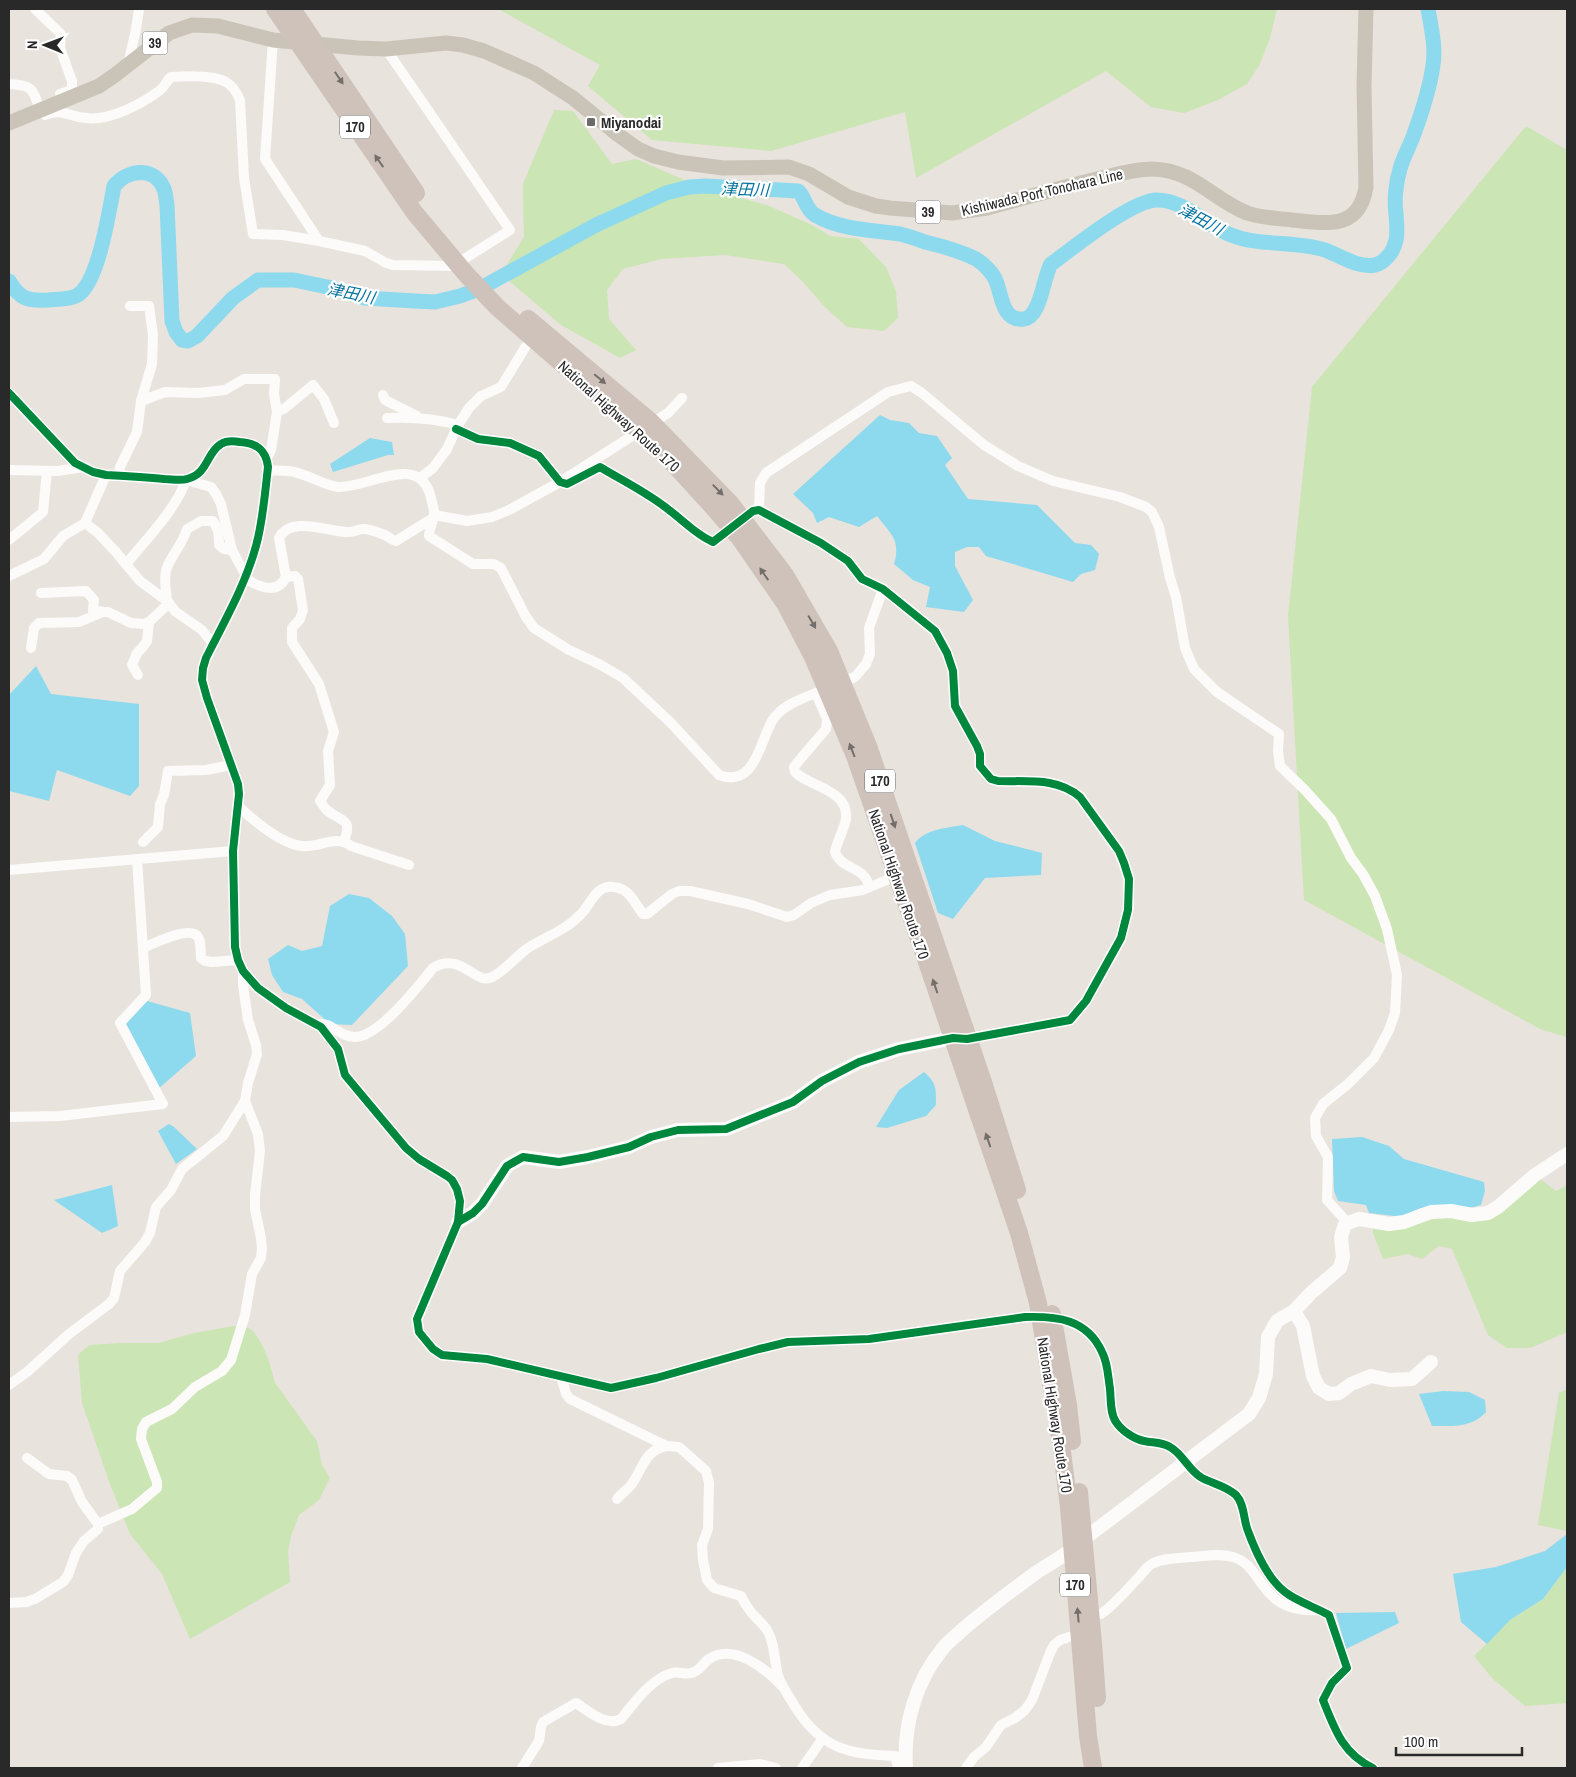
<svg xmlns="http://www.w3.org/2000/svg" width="1576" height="1777" font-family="'Archivo Narrow','Noto Sans JP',sans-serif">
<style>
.green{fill:#cbe5b4}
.water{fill:#8ddaee}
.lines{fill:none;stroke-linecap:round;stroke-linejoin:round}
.river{stroke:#8ddaee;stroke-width:15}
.street{stroke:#fcfbfa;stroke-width:10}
.secondary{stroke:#fcfbfa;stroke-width:14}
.primary{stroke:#cac4b8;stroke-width:15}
.highway{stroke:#cfc2bb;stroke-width:18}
.cycleway-casing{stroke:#fff;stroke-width:11}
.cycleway{stroke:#00873e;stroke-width:8}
.oneway{fill:#746e6b}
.poi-dot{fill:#6c6a68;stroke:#fff;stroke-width:2}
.labels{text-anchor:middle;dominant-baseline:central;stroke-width:4.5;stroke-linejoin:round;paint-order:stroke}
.shield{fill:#fff;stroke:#696969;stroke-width:1}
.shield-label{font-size:14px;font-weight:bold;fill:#292929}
.poi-label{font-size:15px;font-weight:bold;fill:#292929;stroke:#fff;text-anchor:start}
.street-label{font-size:15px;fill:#292929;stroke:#fff}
.water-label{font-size:16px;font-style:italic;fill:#06739f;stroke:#fff}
</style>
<rect width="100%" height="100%" fill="#e8e3dd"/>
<!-- green -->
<g class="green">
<polygon points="498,9 1277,9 1270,38 1260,64 1247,84 1218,100 1184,113 1151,107 1106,71 916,178 905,112 771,151 652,140 588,86 600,65"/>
<polygon points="554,110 573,111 612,164 636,159 703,188 767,205 812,225 830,236 859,239 886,267 896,291 898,318 884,331 847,327 826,308 802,281 784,264 725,255 661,259 623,269 607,290 609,319 636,350 620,358 561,325 501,274 524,237 523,184"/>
<polygon points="1526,126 1567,150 1567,1037 1540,1029 1304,900 1288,616 1312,387"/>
<polygon points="1535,1175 1556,1191 1567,1185 1567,1332 1530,1348 1507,1348 1488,1335 1452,1249 1439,1246 1422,1259 1408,1254 1383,1259 1373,1233 1373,1227 1431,1212 1488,1213"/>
<path d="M234 1326C238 1326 243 1326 246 1327 261 1331 272 1369 275 1383L317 1441 322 1465 330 1478 319 1500 299 1515 291 1536 288 1552 290 1582 190 1639 162 1574 130 1534 110 1484 82 1403 78 1355 89 1345 121 1343H159L194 1333Z"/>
<polygon points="1567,1389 1567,1531 1538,1525 1559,1393"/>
<polygon points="1567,1567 1567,1703 1525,1706 1492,1678 1474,1656 1510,1620 1543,1599"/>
</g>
<!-- water -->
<g class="water">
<path d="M880 415 890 420 909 423 919 433 937 436 952 458 945 465 968 499 1037 505 1075 543 1091 545 1099 554 1095 570 1081 574 1073 582 986 556 979 547H967L955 552V566L973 600 964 612 926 607 930 587 913 580 894 564C901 540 891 534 877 516L859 527 829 517 817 523 813 513 793 494Z"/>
<polygon points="370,438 392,442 394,455 388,455 333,472 330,464"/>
<polygon points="36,666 51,694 139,704 139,786 130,796 57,770 49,801 9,791 9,695"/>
<path d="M963 825 995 841 1042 853 1041 875 985 878 953 919 938 913 915 843C925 829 947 828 963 825Z"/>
<polygon points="349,894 369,898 392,916 405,934 408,966 352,1025 330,1024 302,999 283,992 272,975 268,959 288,945 302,951 322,946 330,906"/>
<polygon points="147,1001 190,1013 196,1056 158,1089 123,1025"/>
<path d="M924 1072C937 1083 936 1089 936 1105L926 1116 887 1128 876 1127 899 1090Z"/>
<polygon points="169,1124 174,1127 197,1149 176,1164 158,1131"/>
<path d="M1362 1137 1389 1146 1404 1159 1484 1182 1485 1191 1481 1205C1452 1215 1433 1196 1403 1217L1369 1213 1366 1205 1338 1201 1334 1191 1332 1139Z"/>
<polygon points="112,1185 118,1226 102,1233 54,1200"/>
<path d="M1443 1391 1469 1392 1485 1400 1486 1412C1472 1428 1452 1426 1432 1426L1419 1394Z"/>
<polygon points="1567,1534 1567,1567 1543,1599 1510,1620 1487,1644 1461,1622 1453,1574 1496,1567 1545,1551"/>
<polygon points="1395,1612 1399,1623 1346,1649 1336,1613"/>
</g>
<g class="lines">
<!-- river -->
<path class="river" d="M9 281C20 299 27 301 48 300 58 299 69 300 78 295 99 281 109 211 114 186 128 169 155 166 164 189 166 194 166 200 167 205L172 321 176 332 182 340 188 341 197 336 233 298 258 280H294L332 288 365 298 415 301 435 302 460 296 479 289 596 225 666 193 689 187 705 186 798 191C806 198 805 209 815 215 841 230 871 230 900 234 908 236 917 239 925 242 942 246 960 251 976 259 983 263 993 273 996 281 1002 295 1002 322 1024 319 1041 317 1043 277 1051 264 1073 248 1132 200 1157 200 1185 200 1207 226 1231 235 1261 247 1295 240 1325 250 1341 256 1357 268 1375 265 1381 264 1386 259 1390 254 1399 241 1397 229 1396 214 1394 201 1396 182 1400 169 1403 157 1410 146 1414 134 1422 112 1430 88 1433 65 1436 47 1431 27 1428 9"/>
<!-- street -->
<g class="street">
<polyline points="35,9 61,34 60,48 72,81 72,90 60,94"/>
<polyline points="273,40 265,159 319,241"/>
<polyline points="128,65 136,29 139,9"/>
<path d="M9 84C33 85 33 89 40 111"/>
<path d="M45 115C65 108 68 117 86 118 109 121 140 105 159 91 165 87 166 81 171 77 186 76 213 75 226 82 233 86 237 93 240 100L244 178 253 234 283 235 319 241 365 251 386 263 393 265 453 266 510 230 386 49"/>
<path d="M9 393 75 463 93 472 106 475C126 476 145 477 164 479 171 479 181 481 187 479 209 473 206 453 221 444 227 440 234 441 240 442 257 443 266 450 268 467 265 493 263 521 256 546 245 586 224 622 206 658L203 668 202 680 207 698 238 784 239 794 233 851 235 947 238 960 243 971 258 988 286 1008 321 1027 338 1049 345 1075 406 1148 419 1159 447 1176 452 1180 457 1189 460 1201 458 1222 417 1319 419 1332 433 1349 442 1355 487 1359 611 1388 656 1378 759 1349 788 1342 869 1339 1025 1317C1057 1316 1087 1319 1102 1352 1108 1363 1108 1377 1110 1389 1111 1399 1110 1414 1116 1422 1122 1431 1134 1439 1144 1441 1153 1443 1162 1442 1170 1447 1183 1454 1189 1471 1202 1478 1214 1484 1226 1486 1236 1495 1245 1505 1243 1519 1248 1531 1255 1550 1268 1579 1285 1592 1298 1602 1315 1607 1329 1615L1347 1668 1332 1683 1323 1700C1335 1730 1343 1754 1373 1768"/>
<polyline points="383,395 385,400 417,416"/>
<polyline points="141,401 165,392 198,393 225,390 244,379 275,379 274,394 277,412 271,450 267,458"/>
<polyline points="277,412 285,408 313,385 324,399 334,423"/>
<path d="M387 418C412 417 434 418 458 425"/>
<path d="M456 429 478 439 510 443 539 456 560 482 567 484 600 467C623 481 648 493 669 510 684 521 696 535 713 542L753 511 759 510 821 543 848 561 862 579 883 589 935 631 947 653 953 671 955 706 977 746 980 754V766L991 779 998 781C1027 782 1057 777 1080 797L1119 851 1129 879 1128 910 1121 938 1113 954 1096 981 1086 1001 1070 1020 964 1039"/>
<polyline points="9,470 58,471 83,467"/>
<path d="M268 470C276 471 286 470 294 472 309 475 323 485 338 487 367 489 420 450 431 498 432 503 434 508 434 513 434 521 429 528 429 536L473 564H494L501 568 526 617 534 628 569 650 599 664 623 678 670 722 719 775C757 789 760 737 774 718 786 702 810 696 828 688"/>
<polyline points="118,476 120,467 137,432 141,401 152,364 153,335 149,306 130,306"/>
<polyline points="420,478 433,468 447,449 458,425 469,408 481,396 501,387 526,346"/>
<polyline points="759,510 760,483 766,473 888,392 911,386 922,393 984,445 1018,466 1053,481 1120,497 1146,507 1152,512 1159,527 1170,578 1176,597 1185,648 1194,669 1217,692 1279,734 1278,751 1280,766 1304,789 1331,819 1351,858 1363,874 1375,896 1387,929 1397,975 1395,1013 1389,1030 1374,1058 1348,1084 1323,1104 1315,1118 1316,1136 1328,1157 1327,1200 1347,1222 1345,1224"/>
<polyline points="434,515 467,521 492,517 509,510 560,482 668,413 682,398"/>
<polyline points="85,523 97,532 115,551 140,581 167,601 176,612 202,630 213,644"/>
<polyline points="9,540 43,512 47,471"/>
<path d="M126 564C145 541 177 508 186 480L211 487 216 494 221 504 232 550 246 576"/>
<polyline points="9,576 44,559 63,536 85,523 106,475"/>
<path d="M286 577 295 576 298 579 303 610 300 619 292 628V642L319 684 334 732 328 751 330 785 320 801C323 805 325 809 328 811 342 822 353 818 344 841"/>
<path d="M245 578C257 586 277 596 286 577L279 538C291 515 328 532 348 532 353 533 358 529 363 529 369 529 377 532 382 534 388 535 390 540 396 541L433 518"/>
<polyline points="41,593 86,591 94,600 93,610 103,612"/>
<path d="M167 601C166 589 163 575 168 565 174 552 183 543 187 529L201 521H213C219 529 219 536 219 545L224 549 232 550"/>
<polyline points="31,648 34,628 39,623 79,622 103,612 108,612 131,623 144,624 149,622 169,603"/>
<polyline points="138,675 132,665 137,653 142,648 147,641 149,622"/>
<polyline points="842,682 855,677 866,664 870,654 869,628 883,589"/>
<path d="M816 693 827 719 826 729 797 763 794 767 795 772C809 787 849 789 846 819 844 830 837 841 835 852 841 870 866 866 869 887"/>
<path d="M238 806C253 820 281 844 302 846 320 848 335 834 351 846L409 865"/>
<polyline points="143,842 158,827 160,804 164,795 168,771 206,770 231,765"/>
<polyline points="9,870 233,851"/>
<path d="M143 948C153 944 186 927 196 935 202 939 200 951 201 958L205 961 212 962 238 960"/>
<path d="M315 1024C319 1024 324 1024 327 1025 337 1029 343 1037 355 1037 379 1037 418 986 433 968 462 951 475 986 492 977 505 971 516 956 528 948 545 937 566 930 580 915 591 905 595 885 613 887 630 888 634 903 643 914H647L672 894 679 891H690L748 904 787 917 794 915 811 903 830 895 863 890 896 876"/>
<polyline points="9,1117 60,1116 163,1104 120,1023 146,995 137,859"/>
<path d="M561 1376 566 1394 570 1399 656 1441 667 1446 679 1447 706 1471 709 1483 708 1529 702 1545 703 1560 707 1580 714 1588 741 1596C744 1602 747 1607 751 1612 756 1618 763 1624 767 1630 775 1643 774 1660 778 1675 781 1686 789 1696 794 1705 821 1749 847 1754 895 1756L898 1768"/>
<polyline points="9,1385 27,1372 69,1334 109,1304 114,1298 120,1271 145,1242 150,1233 156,1207 171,1190 182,1169 223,1136 245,1101 248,1083 257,1054 256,1045 248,1020 243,985 243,971"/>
<path d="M617 1499C621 1494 627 1490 631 1485 643 1469 644 1450 667 1446"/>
<polyline points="98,1524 132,1509 157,1488 157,1482 141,1439 142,1429 146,1422 172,1409 195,1387 222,1371 231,1360 245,1315 252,1274 261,1258 262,1249 261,1238 255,1209 255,1195 260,1151 258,1134 245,1101"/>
<polyline points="9,1603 26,1602 35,1599 63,1582 68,1575 76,1553 84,1541 98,1529 98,1524 82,1502 72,1480 67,1476 49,1474 27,1458"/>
<path d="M1101 1614C1115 1604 1125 1592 1137 1579 1141 1575 1145 1569 1150 1565 1160 1558 1179 1558 1191 1557 1205 1556 1220 1553 1233 1557 1250 1562 1255 1576 1265 1588 1279 1607 1297 1611 1319 1610"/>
<path d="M522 1768 539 1741 541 1727 543 1722 576 1703C588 1711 606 1727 621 1719 633 1704 652 1678 672 1673 678 1671 685 1675 691 1673 699 1672 703 1663 709 1659 733 1643 765 1668 781 1685"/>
<polyline points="718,1768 760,1764 776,1768"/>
<polyline points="802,1768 823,1738"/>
<polyline points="966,1768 974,1757 986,1747 1001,1725 1015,1718 1025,1710 1032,1700 1050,1653 1054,1645 1060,1640 1069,1637"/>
</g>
<!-- secondary -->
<g class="secondary">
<polyline points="458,1222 473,1213 482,1204 507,1166 523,1157 559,1162 588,1157 629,1147 651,1137 678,1130 726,1129 793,1102 822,1081 859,1062 899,1049 953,1038"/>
<polyline points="1294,1311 1303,1326 1313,1376 1319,1388 1329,1394 1339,1393 1351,1384 1371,1376 1390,1380 1412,1379 1431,1362"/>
<path d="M906 1768C903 1725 916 1680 944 1647 949 1641 956 1636 961 1631 985 1610 1011 1591 1037 1572 1054 1561 1069 1554 1084 1539L1249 1414 1259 1398 1266 1374 1268 1337 1277 1321 1294 1311 1311 1293 1340 1268 1343 1257 1341 1237 1345 1224 1359 1219 1389 1224 1404 1222 1431 1212 1451 1211 1472 1215 1488 1213 1498 1207 1535 1175 1567 1154"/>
</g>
<!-- primary -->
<path class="primary" d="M9 123 99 86 115 75 169 33 192 25 218 26 273 40 358 48 386 49 446 43 463 45 484 51 534 73 573 98 617 134 638 149 654 156 678 162 723 168 789 167 809 174 848 197 876 206 890 208 952 213 987 208C1023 198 1060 188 1097 179 1115 175 1134 169 1152 169 1194 170 1212 199 1247 213 1261 218 1277 218 1292 220 1326 223 1359 231 1366 187L1364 86 1366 9"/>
<!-- highway -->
<g class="highway">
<polyline points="275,9 414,212 466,274 497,307 659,448 714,508 739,537 786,605 813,657 855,756 926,959 1019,1233 1038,1303 1061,1443 1069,1507 1088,1736 1093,1768"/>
<polyline points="292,9 416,193"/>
<polyline points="528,319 651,422 730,503 785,575 829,651 868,746 983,1082 1017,1190"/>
<polyline points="1052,1314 1068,1405 1072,1441"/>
<polyline points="1079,1492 1093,1643 1097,1698"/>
</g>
<!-- cycleway casing -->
<g class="cycleway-casing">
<g id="cycleway">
<path d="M9 393 75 463 93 472 106 475C126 476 145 477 164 479 171 479 181 481 187 479 209 473 206 453 221 444 227 440 234 441 240 442 257 443 266 450 268 467 265 493 263 521 256 546 245 586 224 622 206 658L203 668 202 680 207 698 238 784 239 794 233 851 235 947 238 960 243 971 258 988 286 1008 321 1027 338 1049 345 1075 406 1148 419 1159 447 1176 452 1180 457 1189 460 1201 458 1222 417 1319 419 1332 433 1349 442 1355 487 1359 611 1388 656 1378 759 1349 788 1342 869 1339 1025 1317C1057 1316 1087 1319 1102 1352 1108 1363 1108 1377 1110 1389 1111 1399 1110 1414 1116 1422 1122 1431 1134 1439 1144 1441 1153 1443 1162 1442 1170 1447 1183 1454 1189 1471 1202 1478 1214 1484 1226 1486 1236 1495 1245 1505 1243 1519 1248 1531 1255 1550 1268 1579 1285 1592 1298 1602 1315 1607 1329 1615L1347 1668 1332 1683 1323 1700C1335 1730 1343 1754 1373 1768"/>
<path d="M456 429 478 439 510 443 539 456 560 482 567 484 600 467C623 481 648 493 669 510 684 521 696 535 713 542L753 511 759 510 821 543 848 561 862 579 883 589 935 631 947 653 953 671 955 706 977 746 980 754V766L991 779 998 781C1027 782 1057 777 1080 797L1119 851 1124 863 1129 879 1128 910 1121 938 1086 1001 1070 1020 967 1039 953 1038 899 1049 859 1062 822 1081 793 1102 726 1129 678 1130 651 1137 629 1147 588 1157 559 1162 523 1157 507 1166 482 1204 473 1213 458 1222"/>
</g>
</g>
<!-- cycleway -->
<use href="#cycleway" class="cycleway"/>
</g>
<!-- one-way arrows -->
<defs><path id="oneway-solid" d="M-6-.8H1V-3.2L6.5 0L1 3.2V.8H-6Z" transform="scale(1.25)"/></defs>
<g class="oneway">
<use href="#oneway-solid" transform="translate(339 78) rotate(56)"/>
<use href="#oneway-solid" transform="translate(379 161) rotate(-125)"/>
<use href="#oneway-solid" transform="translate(600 379) rotate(40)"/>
<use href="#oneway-solid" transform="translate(718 490) rotate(46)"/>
<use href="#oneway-solid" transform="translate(764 574) rotate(-125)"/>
<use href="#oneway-solid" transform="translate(812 622) rotate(60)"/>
<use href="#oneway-solid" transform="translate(852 750) rotate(-111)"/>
<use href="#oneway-solid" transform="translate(893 821) rotate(71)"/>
<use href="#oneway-solid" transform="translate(935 986) rotate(-109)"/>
<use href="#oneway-solid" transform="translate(988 1140) rotate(-109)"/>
<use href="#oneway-solid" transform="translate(1078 1615) rotate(-95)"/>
</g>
<!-- markers -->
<rect class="poi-dot" x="586" y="117" width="10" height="10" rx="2.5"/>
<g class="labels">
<!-- shield labels -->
<g class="shield">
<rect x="142.5" y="31.5" width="25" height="23" rx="4"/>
<rect x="340" y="115.5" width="30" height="23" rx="4"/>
<rect x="915.5" y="200.5" width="25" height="23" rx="4"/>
<rect x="865" y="769.5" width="30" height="23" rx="4"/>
<rect x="1060" y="1573.5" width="30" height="23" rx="4"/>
</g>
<g class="shield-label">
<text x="155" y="43">39</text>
<text x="355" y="127">170</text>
<text x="928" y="212">39</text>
<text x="880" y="781">170</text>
<text x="1075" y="1585">170</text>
</g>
<!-- poi labels -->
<g class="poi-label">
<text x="601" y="122">Miyanodai</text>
</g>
<!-- street labels -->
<g class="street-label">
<text transform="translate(1042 192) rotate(-13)">Kishiwada Port Tonohara Line</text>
<text transform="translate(619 416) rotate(42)">National Highway Route 170</text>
<text transform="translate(899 884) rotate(71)">National Highway Route 170</text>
<text transform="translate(1055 1415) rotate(81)">National Highway Route 170</text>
</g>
<!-- water labels -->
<g class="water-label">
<text transform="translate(745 189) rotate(2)">津田川</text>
<text transform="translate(1201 219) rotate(28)">津田川</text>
<text transform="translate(351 293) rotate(11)">津田川</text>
</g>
</g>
<!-- border -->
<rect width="1576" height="1777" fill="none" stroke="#292929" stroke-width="20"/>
<!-- north arrow -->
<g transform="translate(45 45) rotate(271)" stroke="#ffffff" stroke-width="4" paint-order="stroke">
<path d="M0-4L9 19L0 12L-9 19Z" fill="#292929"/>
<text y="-8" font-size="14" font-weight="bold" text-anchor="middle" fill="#292929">N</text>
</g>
<!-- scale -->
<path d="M1396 1747v8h126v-8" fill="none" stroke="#292929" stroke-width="2.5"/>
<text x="1404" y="1747" font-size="15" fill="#292929" stroke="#ffffff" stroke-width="4" paint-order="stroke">100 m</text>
</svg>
